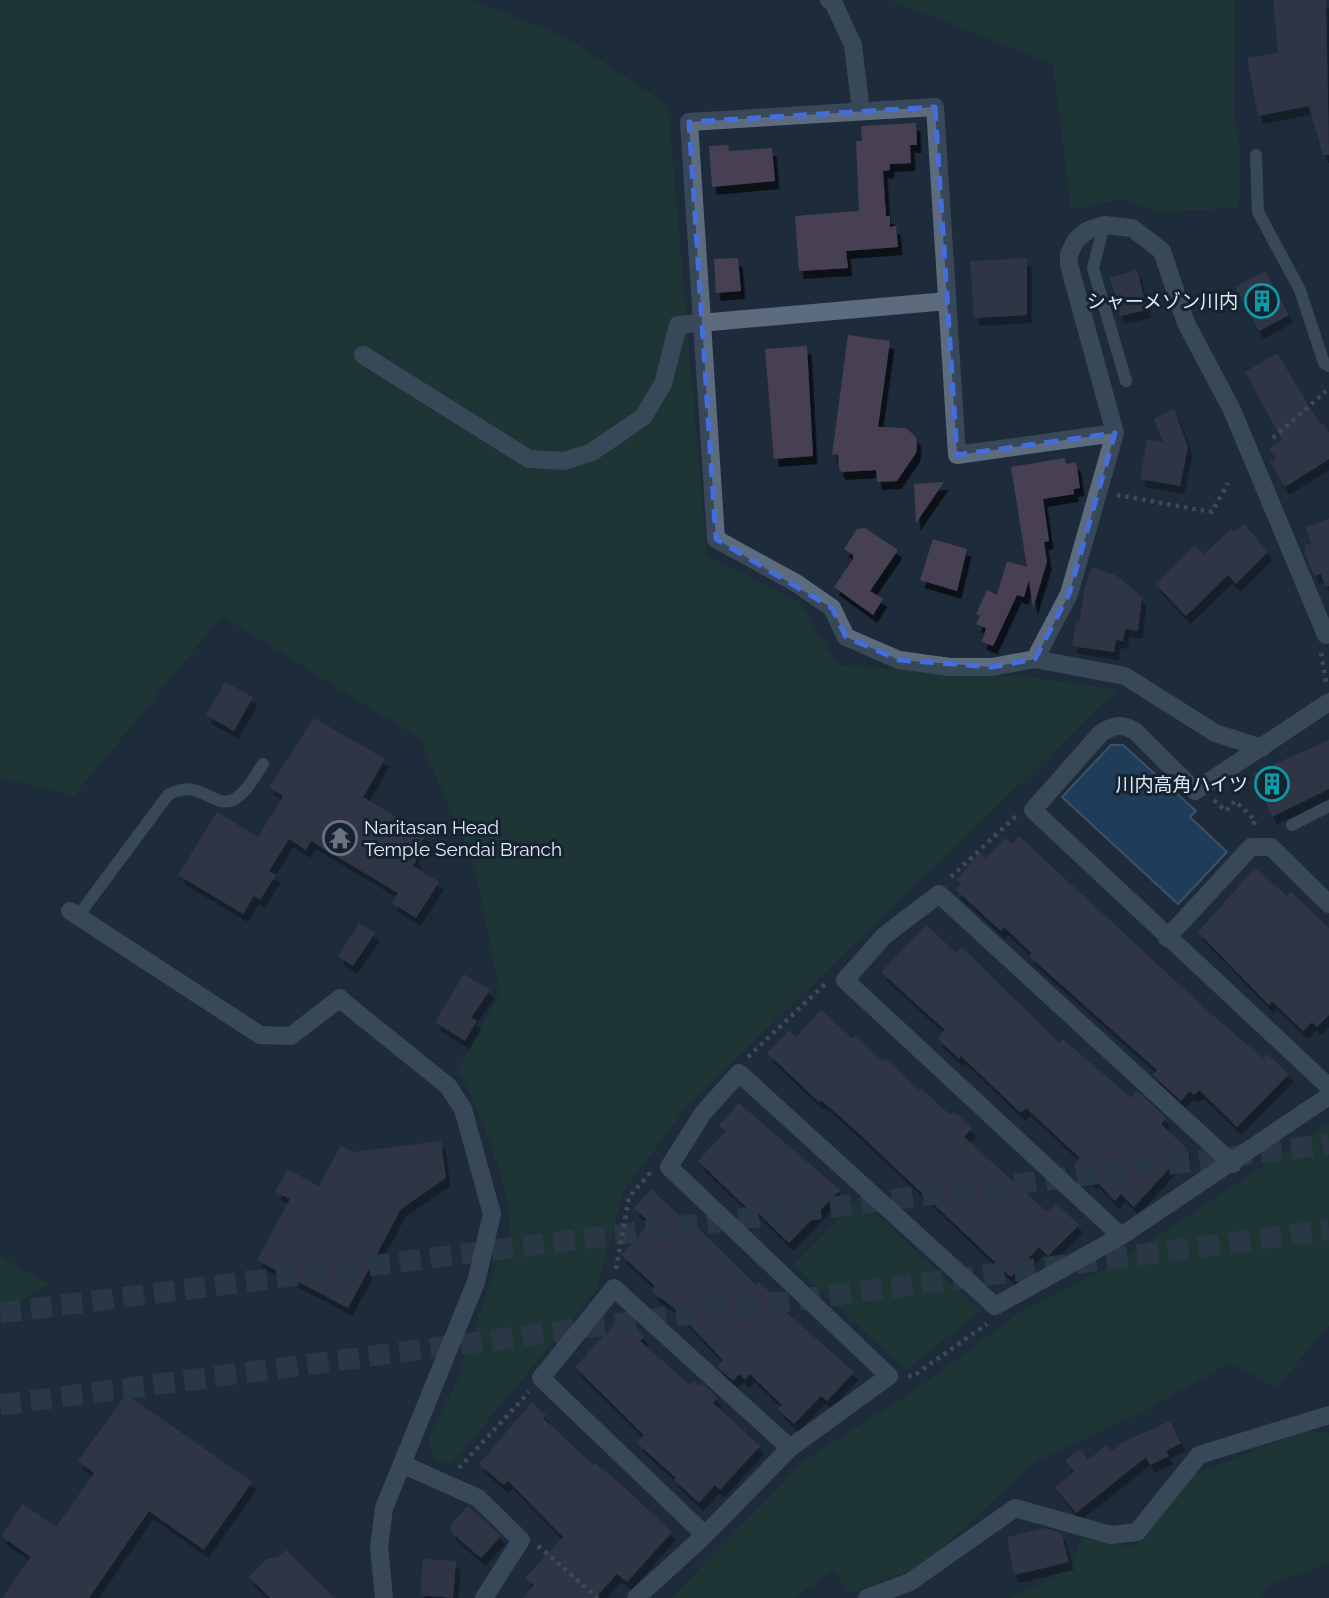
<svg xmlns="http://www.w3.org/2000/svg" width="1329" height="1598" font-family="Raleway,'Noto Sans JP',sans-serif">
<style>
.green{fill:#1d402d}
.water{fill:#23537d;stroke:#5c80a1;stroke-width:2}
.building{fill:#474053;filter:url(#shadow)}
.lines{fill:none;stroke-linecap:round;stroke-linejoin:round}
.motorway-tunnel{stroke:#3b4856;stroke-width:21;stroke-dasharray:21 10;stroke-linecap:butt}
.path{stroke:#65717e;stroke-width:4.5;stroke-dasharray:3.5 5;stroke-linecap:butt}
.service{stroke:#5c6b7d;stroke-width:12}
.minor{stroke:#5c6b7d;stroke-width:18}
.tertiary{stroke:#5c6b7d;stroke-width:18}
.marked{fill:none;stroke:#446dde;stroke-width:5;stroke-dasharray:14 9;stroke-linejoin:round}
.labels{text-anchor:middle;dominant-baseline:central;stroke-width:6;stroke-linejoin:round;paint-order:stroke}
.poi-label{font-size:19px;fill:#e1eaf4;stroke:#152230;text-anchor:end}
</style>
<defs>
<filter id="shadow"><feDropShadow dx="4.5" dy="8" stdDeviation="0" flood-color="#0009"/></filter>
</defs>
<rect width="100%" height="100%" fill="#1e2b3a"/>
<!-- green -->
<g class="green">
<path d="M0 0H472L566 37 668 105 707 556 798 601 839 666 1023 676 1117 690 687 1106 623 1192 597 1290 452 1463 434 1460 428 1437C459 1391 473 1330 491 1278 497 1262 508 1243 509 1227 513 1194 476 1099 457 1071L500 994 475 868 420 739 222 616 74 796 0 778Z"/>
<polygon points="889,0 1235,0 1234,118 1241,152 1239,208 1158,212 1123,199 1071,210 1053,64"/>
<polygon points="1329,1123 1329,1325 1276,1388 1230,1363 1143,1412 1035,1462 922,1567 848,1594 834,1570 794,1598 671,1598 805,1460 915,1390 1022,1311 1118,1262"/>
<polygon points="859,1198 981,1311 906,1370 793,1265"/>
<polygon points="0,1256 50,1285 0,1312"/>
<polygon points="1307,1430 1329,1433 1329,1563 1270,1584 1260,1598 1010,1598 1071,1567 1082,1538 1134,1547 1188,1477"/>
</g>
<!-- water -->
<polygon class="water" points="1111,745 1123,745 1196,811 1190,817 1227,852 1178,904 1062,797"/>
<!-- building -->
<g class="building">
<polygon points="1273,0 1326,0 1329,155 1323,155 1309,106 1258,116 1247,58 1278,53"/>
<polygon points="916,123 917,145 910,145 911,163 890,164 890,170 883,171 886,216 890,216 890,227 896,226 898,247 846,251 848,268 799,271 795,216 859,211 856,141 862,141 861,126"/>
<polygon points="728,145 729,151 772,148 775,181 712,187 709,146"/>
<polygon points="738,258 741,291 716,293 714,259"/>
<polygon points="1027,258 1027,315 974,318 970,261"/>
<polygon points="1137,270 1147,310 1120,316 1110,277"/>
<polygon points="1265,271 1289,315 1259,331 1235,287"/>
<polygon points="848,335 890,341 878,427 906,428 916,437 917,445 916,453 897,481 877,482 876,470 842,472 839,469 838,454 832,455"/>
<polygon points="807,346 813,456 774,459 765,349"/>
<polygon points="1277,353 1320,424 1322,423 1329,433 1329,459 1285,487 1270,462 1276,458 1269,449 1282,440 1245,372"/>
<polygon points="1174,409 1188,447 1180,486 1140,479 1147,439 1163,442 1154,419"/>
<polygon points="1065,458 1066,464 1076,462 1080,488 1074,489 1074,494 1043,499 1049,541 1044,542 1047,562 1033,608 1029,580 1024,597 1017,595 993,646 982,642 986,628 976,624 980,616 976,614 987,590 997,595 1007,561 1027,567 1011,467"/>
<polygon points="944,482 916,523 914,484"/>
<polygon points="1329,519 1329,586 1325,586 1321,574 1314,576 1305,554 1305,545 1311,544 1306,527"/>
<polygon points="1244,524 1268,552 1236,584 1228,575 1186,616 1155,584 1195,545 1204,554 1231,529 1234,532"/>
<polygon points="865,528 898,550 870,591 883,599 873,615 834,587 853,559 853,555 844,549 857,529"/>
<polygon points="933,539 967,549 957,591 920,580"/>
<polygon points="1092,567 1117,576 1142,597 1138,631 1125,629 1123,641 1116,640 1114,652 1072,646 1076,622 1079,623 1085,587"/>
<polygon points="225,682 253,697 234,731 206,715"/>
<polygon points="314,718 385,759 363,797 426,835 413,856 417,859 413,866 439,882 416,918 392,903 398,893 311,841 306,850 289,839 269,871 276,875 260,900 254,896 243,914 178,875 217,812 258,837 283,796 269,787"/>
<polygon points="1329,740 1329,789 1272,817 1253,774"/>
<polygon points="1019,836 1210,1013 1263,1058 1267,1054 1289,1074 1237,1127 1199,1090 1194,1095 1190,1091 1181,1101 1153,1075 1157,1070 1029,956 1032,954 1004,927 1001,931 956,890 961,884 956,880 980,853 986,858 1005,838 1012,844"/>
<polygon points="1255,868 1287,896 1291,892 1329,928 1329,1015 1317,1027 1312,1022 1303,1031 1272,1001 1269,1005 1198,932"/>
<polygon points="359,923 375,933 353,966 338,956"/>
<polygon points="927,925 956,953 962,947 1059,1043 1063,1039 1131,1098 1137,1091 1166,1118 1161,1124 1187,1149 1134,1207 1121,1194 1115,1201 1095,1180 1093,1182 1074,1164 1080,1158 1026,1108 1021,1113 961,1056 959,1059 937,1038 945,1030 881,972"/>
<polygon points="464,974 490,990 471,1018 477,1021 465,1041 435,1022"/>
<polygon points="821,1010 853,1039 856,1035 883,1062 886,1059 919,1090 921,1088 950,1115 954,1112 972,1128 964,1137 1047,1212 1056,1203 1079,1225 1048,1256 1039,1247 1011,1277 854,1129 821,1100 819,1102 767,1053 789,1030 796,1037"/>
<polygon points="739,1103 840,1190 789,1243 753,1208 750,1211 698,1161 726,1131 719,1125"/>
<polygon points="441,1141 446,1178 401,1209 348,1308 257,1260 290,1199 275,1192 287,1169 319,1186 341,1145 353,1152"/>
<polygon points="651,1189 684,1220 687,1217 756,1285 759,1282 789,1310 786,1312 854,1372 827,1401 821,1396 794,1424 778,1409 782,1405 750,1374 745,1380 739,1374 733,1381 717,1367 723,1360 672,1306 653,1293 654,1285 621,1255 650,1223 634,1208"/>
<polygon points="628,1320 644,1336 640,1341 690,1385 693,1381 699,1386 702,1383 718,1398 713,1403 760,1446 720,1490 715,1485 699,1503 674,1480 676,1478 637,1443 644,1435 575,1367 615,1324 621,1327"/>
<polygon points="126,1394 252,1482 204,1550 149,1511 89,1598 2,1598 31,1557 1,1536 23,1504 56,1527 94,1473 78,1461"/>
<polygon points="532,1402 546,1415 543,1418 593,1465 595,1463 622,1485 672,1532 627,1582 617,1574 595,1598 523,1598 534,1585 525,1578 563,1537 508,1481 504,1485 479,1464"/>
<polygon points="1170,1421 1181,1443 1166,1451 1169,1456 1150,1465 1146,1457 1076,1513 1055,1487 1074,1472 1065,1460 1081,1449 1088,1460 1107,1445 1112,1451 1121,1443"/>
<polygon points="468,1506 501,1536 481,1558 451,1532 451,1524"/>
<polygon points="1045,1528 1061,1533 1069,1562 1014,1575 1007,1537"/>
<polygon points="286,1550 335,1598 270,1598 249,1577 267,1559 278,1557"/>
<polygon points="423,1559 456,1561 453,1598 420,1595"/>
</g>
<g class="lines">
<!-- motorway-tunnel -->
<g class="motorway-tunnel">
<polyline points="0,1313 1329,1144"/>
<polyline points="0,1405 1329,1230"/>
</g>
<!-- path -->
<g class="path">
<polyline points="1273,438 1326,391"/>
<polyline points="1117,495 1212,512 1228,483"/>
<polyline points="1321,653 1326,682"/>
<polyline points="1214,800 1226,811 1235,801 1256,821 1251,826"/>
<polyline points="951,877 1016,816"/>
<polyline points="748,1057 825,984"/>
<polyline points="616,1269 629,1197 651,1172"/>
<polyline points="908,1376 913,1376 987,1324"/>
<polyline points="459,1468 529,1392"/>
<polyline points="538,1546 598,1598"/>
</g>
<!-- service -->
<g class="service">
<polyline points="1256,155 1258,212 1300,290 1324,363 1329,366"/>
<polyline points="1104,225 1093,268 1126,381"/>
<polyline points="1292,825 1329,806"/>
<path d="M78 916 168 795C200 776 213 811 235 799 247 791 255 776 263 764"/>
</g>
<!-- minor -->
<g class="minor">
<polyline points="829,0 833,2 853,45 861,111"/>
<polyline points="363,355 529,459 564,461 592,452 643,417 663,384 678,325 947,301"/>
<polyline points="1115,433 957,455 935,107 689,122 716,539 796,583 832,608 846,637 899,660 950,667 992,667 1035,659 1125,676 1215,733 1262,748"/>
<polyline points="1035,659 1069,594 1115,433 1069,265 1069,254 1076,240 1088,230 1104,225 1132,228 1162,251 1186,323 1232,410 1326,635 1329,634"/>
<path d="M1329 702 1195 791 1135 731C1121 723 1114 725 1101 733L1033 810 1329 1087"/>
<polyline points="70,911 260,1035 291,1036 340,998 346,1004"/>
<polyline points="1167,938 1251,847 1271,847 1329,904"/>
<polyline points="1121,1236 845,980 884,936 939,894 1233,1164"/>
<polyline points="402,1464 478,1498 521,1540 484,1598"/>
<polyline points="705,1535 541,1378 614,1288 790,1448"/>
<polyline points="636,1598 705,1535 790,1448 889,1376 669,1167 703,1113 739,1073 995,1306 1121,1236 1329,1096"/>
<polyline points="867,1598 910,1582 1015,1508 1111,1535 1137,1532 1199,1455 1329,1415"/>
</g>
<!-- tertiary -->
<polyline class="tertiary" points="346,1004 448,1086 463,1109 492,1214 476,1282 384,1508 379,1547 384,1598"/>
</g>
<!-- marked area -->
<path d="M0 0H1329V1598H0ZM935 107 957 455 1115 433 1069 594 1035 659 992 667 899 660 846 637 832 608 716 539 689 122Z" fill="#1e2b3a" fill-opacity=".55" fill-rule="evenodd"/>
<path class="marked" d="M935 107 957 455 1115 433 1069 594 1035 659 992 667 899 660 846 637 832 608 716 539 689 122Z"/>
<!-- icons -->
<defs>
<g id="building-ring" transform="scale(1.75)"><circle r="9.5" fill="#152230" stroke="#0f9aa8" stroke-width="1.5"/><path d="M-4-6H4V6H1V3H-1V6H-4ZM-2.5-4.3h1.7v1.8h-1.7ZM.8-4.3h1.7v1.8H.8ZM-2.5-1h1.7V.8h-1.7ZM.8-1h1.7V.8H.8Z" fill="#0f9aa8"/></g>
<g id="temple-ring" transform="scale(1.75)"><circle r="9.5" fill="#152230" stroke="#6b7280" stroke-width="1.5"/><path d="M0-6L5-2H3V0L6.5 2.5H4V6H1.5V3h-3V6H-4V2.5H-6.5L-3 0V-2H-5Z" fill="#6b7280"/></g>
</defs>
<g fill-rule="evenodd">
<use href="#building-ring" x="1262" y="301"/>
<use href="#building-ring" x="1272" y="784"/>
<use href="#temple-ring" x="340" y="838"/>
</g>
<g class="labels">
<!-- poi labels -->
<g class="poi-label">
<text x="1238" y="301">シャーメゾン川内</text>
<text x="1248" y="784">川内高角ハイツ</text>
<text x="364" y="827" text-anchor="start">Naritasan Head<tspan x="364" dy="22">Temple Sendai Branch</tspan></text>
</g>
</g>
</svg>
